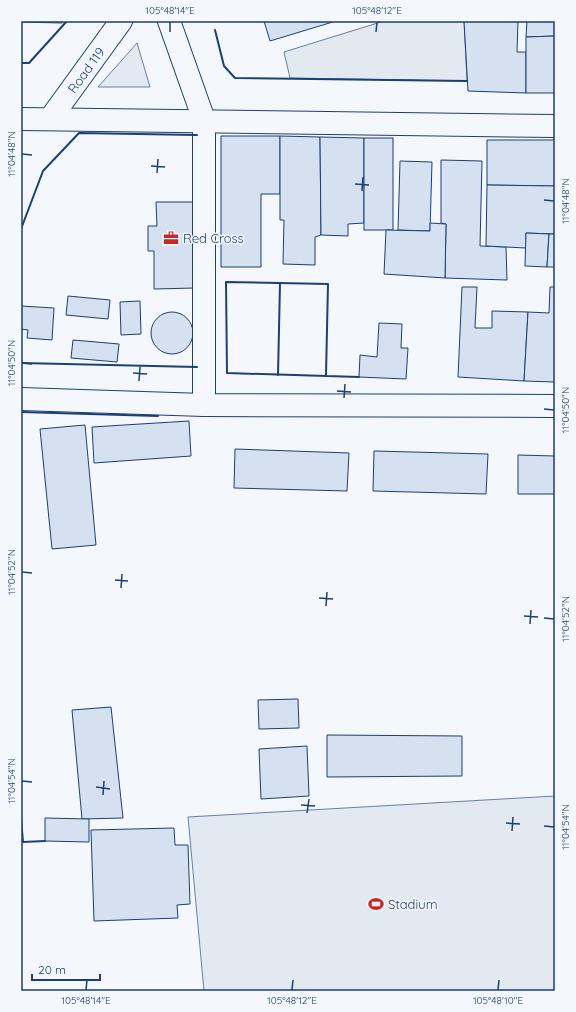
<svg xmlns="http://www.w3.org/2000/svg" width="576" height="1012" font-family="Quicksand,sans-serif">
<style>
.green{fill:#e3e9f0;stroke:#687fa3}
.building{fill:#d5e0f0;stroke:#1d3f73}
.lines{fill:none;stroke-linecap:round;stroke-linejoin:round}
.minor-casing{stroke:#1d3f73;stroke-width:24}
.major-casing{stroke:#1d3f73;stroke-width:24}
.minor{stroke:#f4f7fb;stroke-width:22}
.major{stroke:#f4f7fb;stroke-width:22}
.wall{stroke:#1d3f73;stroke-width:2}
.ticks{fill:none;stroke:#1d3f73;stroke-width:1.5}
.labels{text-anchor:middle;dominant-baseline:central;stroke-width:3;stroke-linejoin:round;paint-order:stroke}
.street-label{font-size:13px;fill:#1d3f73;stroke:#f4f7fb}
.poi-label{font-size:13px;fill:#1d3f73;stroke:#f4f7fb;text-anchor:start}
.neatline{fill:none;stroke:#1d3f73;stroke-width:1.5}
.ticks-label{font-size:10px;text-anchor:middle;fill:#1d3f73}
</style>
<rect width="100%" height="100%" fill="#f4f7fb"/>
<!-- green -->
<g class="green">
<polygon points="384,21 464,21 467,81 290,78 284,52"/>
<polygon points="137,43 150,87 98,87"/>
<polygon points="555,796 555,991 204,991 188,817"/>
</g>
<!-- building -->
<g class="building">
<polygon points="21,21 62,21 62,23 21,22"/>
<polygon points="264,21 336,21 270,41"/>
<polygon points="464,21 518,21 517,52 526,52 526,93 468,91"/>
<polygon points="527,21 555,21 555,36 526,37"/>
<polygon points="555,36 555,93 526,93 526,37"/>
<polygon points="221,136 280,136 280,194 261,194 261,267 221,267"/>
<polygon points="280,136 320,137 321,235 315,237 315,265 283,264 284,220 280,220"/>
<polygon points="320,137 364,138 364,223 348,224 348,236 321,235"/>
<rect x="364" y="138" width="29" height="92"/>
<polygon points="487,140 555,140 555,186 487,185"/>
<polygon points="441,160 482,161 480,246 506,247 507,280 445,278 446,224 441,223"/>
<polygon points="400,161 432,162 430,231 398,230"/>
<polygon points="487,185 555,186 555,234 526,233 526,248 486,246"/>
<polygon points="156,202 195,202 195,288 154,289 154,251 148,251 148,226 157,226"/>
<polygon points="430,223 446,224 445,278 384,274 386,230 430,231"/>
<polygon points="526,233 549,234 547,267 525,266"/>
<polygon points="549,234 555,234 555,267 547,267"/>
<polygon points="462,287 477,287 475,328 492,328 492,311 528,312 524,381 458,377"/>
<polygon points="550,287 555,287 555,382 524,381 528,312 549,313"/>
<polygon points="68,296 110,300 108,319 66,315"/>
<polygon points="140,301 141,334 121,335 120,302"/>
<polygon points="21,306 54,308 52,340 27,338 28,330 21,329"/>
<circle cx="172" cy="333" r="21"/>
<polygon points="379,323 402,324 401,348 408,348 406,379 359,377 360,355 377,357"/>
<polygon points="73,340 119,344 117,362 71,358"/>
<polygon points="189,421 191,456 94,463 92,427"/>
<polygon points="85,425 96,545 52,549 40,429"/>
<polygon points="235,449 349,453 347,491 234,488"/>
<polygon points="374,451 488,454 486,494 373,491"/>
<polygon points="518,455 555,456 555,494 518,494"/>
<polygon points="298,699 299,728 259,729 258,700"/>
<polygon points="111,707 123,818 82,819 72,710"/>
<polygon points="327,735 462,736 462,776 327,777"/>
<polygon points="307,746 309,796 261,799 259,749"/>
<polygon points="45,818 89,819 89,842 45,841"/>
<polygon points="174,828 175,845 188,845 190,904 177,905 178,918 94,921 91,830"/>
</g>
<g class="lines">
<!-- minor casing -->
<g class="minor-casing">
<g id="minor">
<polyline points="169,21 204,120 204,405"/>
<polyline points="50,119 121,21"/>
<polyline points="21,399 204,405 555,406"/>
</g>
</g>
<!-- major casing -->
<g class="major-casing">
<polyline id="major" points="21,119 555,126"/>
</g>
<!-- minor -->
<use href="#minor" class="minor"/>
<!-- major -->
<use href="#major" class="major"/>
<!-- wall -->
<g class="wall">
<polyline points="215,30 224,66 235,78 467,81"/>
<polyline points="21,63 29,63 67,21"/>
<polyline points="21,229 43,171 79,133 197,135"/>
<polyline points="21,363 197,367"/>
<polyline points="278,375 280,283"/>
<polyline points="326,375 328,284 226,282 227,373 359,377"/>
<polyline points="21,412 158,416"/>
<polyline points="21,818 23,842 45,841"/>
</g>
</g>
<!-- ticks -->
<path class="ticks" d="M170 32V22M376 32 377 22M22 154 32 155M151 166 165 167M157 173 158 159M355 184 369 185M362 191 363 177M544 200 554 201M22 363 32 364M133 373 147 374M139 381 140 367M337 391 351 392M344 398 345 384M544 409 554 410M22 572 32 573M115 580 128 581M121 588 122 574M319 598 333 599M326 606 327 592M524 616 538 617M544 618 554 619M530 624 531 610M22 781 32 782M96 787 110 789M103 795 104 781M301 805 315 806M307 813 309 799M506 823 520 824M544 826 554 827M512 831 513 817M86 990 87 980M292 990 293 980M498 990 499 980"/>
<!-- icons -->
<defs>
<g id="office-bare" transform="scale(1.2)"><path d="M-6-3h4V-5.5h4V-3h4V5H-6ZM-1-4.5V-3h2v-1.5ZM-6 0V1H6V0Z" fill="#c62828" stroke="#f4f7fb" stroke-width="2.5" paint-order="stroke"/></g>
<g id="stadium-bare" transform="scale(1.2)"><path d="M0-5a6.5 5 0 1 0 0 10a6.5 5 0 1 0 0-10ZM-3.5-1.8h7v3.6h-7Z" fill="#c62828" stroke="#f4f7fb" stroke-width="2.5" paint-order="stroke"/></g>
</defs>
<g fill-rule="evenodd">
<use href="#office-bare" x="171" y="238"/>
<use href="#stadium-bare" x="376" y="904"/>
</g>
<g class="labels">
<!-- street labels -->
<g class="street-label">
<text transform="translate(86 70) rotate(-54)">Road 119</text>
</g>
<!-- poi labels -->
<g class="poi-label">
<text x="183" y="238">Red Cross</text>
<text x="388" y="904">Stadium</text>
</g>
</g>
<!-- border -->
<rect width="576" height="1012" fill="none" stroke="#f4f7fb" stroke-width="44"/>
<!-- scale -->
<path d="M32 974v6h68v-6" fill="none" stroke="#1d3f73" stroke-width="2"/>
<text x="38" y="974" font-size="12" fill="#1d3f73" stroke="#f4f7fb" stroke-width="3" paint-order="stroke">20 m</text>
<rect x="22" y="22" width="532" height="968" class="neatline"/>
<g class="ticks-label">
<text x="170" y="14">105°48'14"E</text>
<text x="377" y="14">105°48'12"E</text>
<text transform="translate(11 154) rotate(-90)" y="4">11°04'48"N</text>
<text transform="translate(565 201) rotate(-90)" y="4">11°04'48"N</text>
<text transform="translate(11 363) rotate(-90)" y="4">11°04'50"N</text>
<text transform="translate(565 410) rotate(-90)" y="4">11°04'50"N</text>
<text transform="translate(11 572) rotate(-90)" y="4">11°04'52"N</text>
<text transform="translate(565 619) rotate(-90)" y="4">11°04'52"N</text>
<text transform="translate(11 781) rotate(-90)" y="4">11°04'54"N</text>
<text transform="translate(565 827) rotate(-90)" y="4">11°04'54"N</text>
<text x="86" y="1004">105°48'14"E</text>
<text x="292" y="1004">105°48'12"E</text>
<text x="498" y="1004">105°48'10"E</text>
</g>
</svg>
